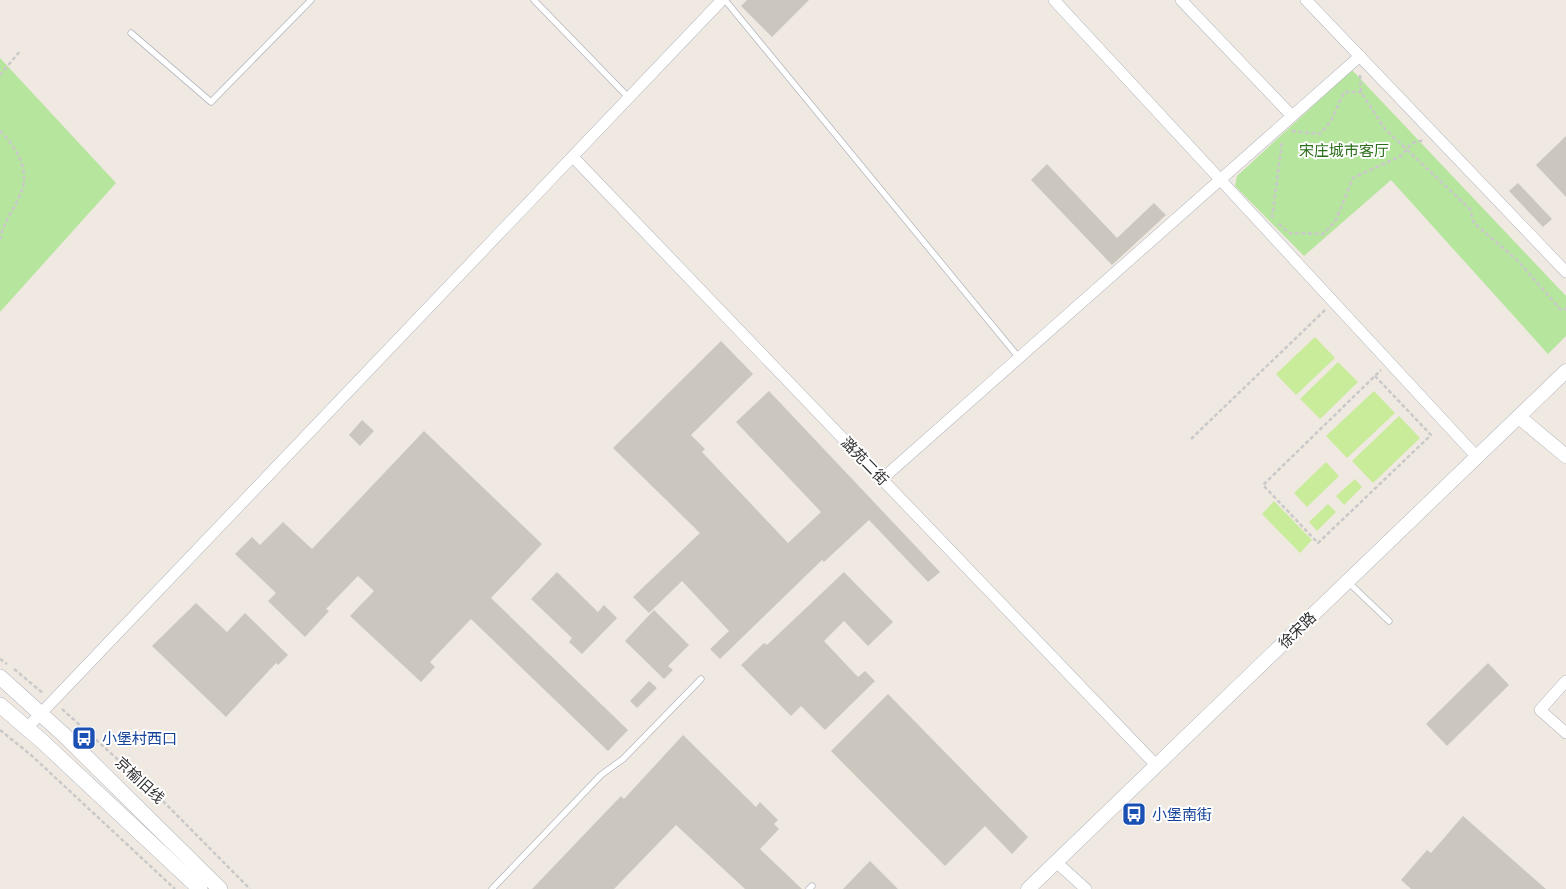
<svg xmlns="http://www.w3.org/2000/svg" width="1566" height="889" font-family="Ubuntu,'Noto Sans SC',sans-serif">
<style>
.green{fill:#b6e59e}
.pitch{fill:#c9ec9a}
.building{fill:#cbc7bf}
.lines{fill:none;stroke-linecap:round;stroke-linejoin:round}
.service-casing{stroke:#b4b7c1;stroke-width:7}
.minor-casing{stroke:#b4b7c1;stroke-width:12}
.tertiary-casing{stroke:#b4b7c1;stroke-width:15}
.secondary-casing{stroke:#b4b7c1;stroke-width:16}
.path{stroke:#c9c9c9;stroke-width:2.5;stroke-dasharray:4 2.5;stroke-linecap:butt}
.service{stroke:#fff;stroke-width:5.5}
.minor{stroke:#fff;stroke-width:11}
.tertiary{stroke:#fff;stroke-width:14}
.secondary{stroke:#fff;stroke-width:15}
.labels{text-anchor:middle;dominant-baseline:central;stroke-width:4;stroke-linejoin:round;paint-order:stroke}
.park-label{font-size:15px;fill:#2c6e1b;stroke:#fff}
.street-label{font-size:15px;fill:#2e2e2e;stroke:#fff}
.transit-label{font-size:15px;fill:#164399;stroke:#fff;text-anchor:start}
</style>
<rect width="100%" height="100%" fill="#efe9e1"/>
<!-- green -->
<g class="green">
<polygon points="0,58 116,183 0,312"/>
<polygon points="1352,70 1566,296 1566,336 1548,354 1391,180 1304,256 1235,186 1237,176"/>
</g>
<!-- pitch -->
<g class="pitch">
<polygon points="1315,337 1335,358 1296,395 1276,374"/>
<polygon points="1338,362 1358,382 1320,419 1300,399"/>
<polygon points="1374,391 1395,413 1347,458 1326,436"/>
<polygon points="1399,416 1420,438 1373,483 1352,461"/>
<polygon points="1326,462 1339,476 1307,507 1294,493"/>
<polygon points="1355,479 1362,487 1344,505 1336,496"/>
<polygon points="1274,501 1312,540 1300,553 1262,514"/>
<polygon points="1328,504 1336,512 1317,531 1309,522"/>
</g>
<!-- building -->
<g class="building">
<polygon points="747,0 809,0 772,37 741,6"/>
<polygon points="1566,136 1566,197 1536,165"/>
<polygon points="1047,164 1117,238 1154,203 1166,215 1112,265 1031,180"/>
<polygon points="1518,183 1552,219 1543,227 1509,191"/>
<polygon points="721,341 753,374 691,435 705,449 702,452 788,543 821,512 736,422 769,391 940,572 928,582 869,520 824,562 822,560 720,659 710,649 729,631 682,581 649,613 633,597 700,533 613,448"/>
<polygon points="362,420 374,431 360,446 349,435"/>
<polygon points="424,431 542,544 491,598 628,730 608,751 471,619 430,662 435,667 421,682 350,616 374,591 358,576 326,609 329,611 305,637 268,601 276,593 235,554 252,537 260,545 283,522 312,549"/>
<polygon points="557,572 598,612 604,605 617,618 582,654 569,642 572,638 531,599"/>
<polygon points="844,572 893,622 868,646 844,621 824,641 858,677 865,671 875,681 825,730 801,706 791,716 741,665 764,643 767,645"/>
<polygon points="196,603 227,632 245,613 288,655 278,665 276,663 226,717 152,646"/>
<polygon points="654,610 689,645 668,666 673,670 664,679 625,641"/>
<polygon points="1488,663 1509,685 1447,746 1426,724"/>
<polygon points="649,681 657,688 637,708 630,701"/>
<polygon points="888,694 1028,837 1012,854 985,826 945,866 831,751"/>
<polygon points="683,735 756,807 760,802 778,820 774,824 779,829 760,849 802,889 745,889 676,825 614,889 532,889 621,796 624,799"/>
<polygon points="1463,816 1546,889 1411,889 1401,880 1427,850 1431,853"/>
<polygon points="870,861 898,889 843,889"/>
</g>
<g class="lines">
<!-- service casing -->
<g class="service-casing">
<g id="service">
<polyline points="534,0 629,98"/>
<polyline points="725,0 1020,359"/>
<polyline points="131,33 211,102 311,0"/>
<polyline points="1347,581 1389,621"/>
<polyline points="492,889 601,775 623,759 701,679"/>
<polyline points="809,889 812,886"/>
</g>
</g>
<!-- minor casing -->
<g class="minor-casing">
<g id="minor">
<polyline points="1054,0 1477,457"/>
<polyline points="1181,0 1292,116"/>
<polyline points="1306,0 1566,272"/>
<polyline points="573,157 1156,765"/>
<polyline points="882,479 1360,56"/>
<polyline points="1566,681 1540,710 1566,733"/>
<polyline points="27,728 722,0"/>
<polyline points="1056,862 1086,889"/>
</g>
</g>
<!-- tertiary casing -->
<g class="tertiary-casing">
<g id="tertiary">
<polyline points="1519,417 1566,456"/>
<polyline points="1028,889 1566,371"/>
</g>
</g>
<!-- secondary casing -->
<g class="secondary-casing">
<g id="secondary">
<polyline points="0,677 64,735 220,889"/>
<polyline points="0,705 43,742 200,889"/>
</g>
</g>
<!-- path -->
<g class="path">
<polyline points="0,75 20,51"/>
<polyline points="1360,75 1361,92 1385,129 1470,209 1474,223 1518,261 1561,310 1566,309"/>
<path d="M0 131C18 149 32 173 19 197 13 212 2 224 0 240"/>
<polyline points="1292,131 1320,134 1331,121 1344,92 1361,92"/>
<polyline points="1272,218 1282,142"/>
<polyline points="1279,224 1289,233 1323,234 1335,222 1353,178 1401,156 1412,143 1424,140"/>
<polyline points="1375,376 1431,435 1318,543 1263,485 1381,370"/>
<polyline points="1191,439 1325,310"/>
<polyline points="0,659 7,664"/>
<polyline points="14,669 44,694"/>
<polyline points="62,709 157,795 250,889"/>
<polyline points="0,730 31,755 175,889"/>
</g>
<!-- service -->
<use href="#service" class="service"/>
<!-- minor -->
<use href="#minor" class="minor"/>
<!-- tertiary -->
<use href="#tertiary" class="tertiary"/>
<!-- secondary -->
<use href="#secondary" class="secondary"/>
</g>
<!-- icons -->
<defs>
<g id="bus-square" transform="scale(1.25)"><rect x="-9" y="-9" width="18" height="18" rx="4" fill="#1a4fb4" stroke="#fff"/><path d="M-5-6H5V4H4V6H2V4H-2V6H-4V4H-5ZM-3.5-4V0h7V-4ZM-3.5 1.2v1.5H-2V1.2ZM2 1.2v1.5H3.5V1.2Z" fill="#fff"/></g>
</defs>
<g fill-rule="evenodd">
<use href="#bus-square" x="84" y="738"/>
<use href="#bus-square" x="1134" y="814"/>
</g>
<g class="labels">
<!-- park labels -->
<g class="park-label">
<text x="1344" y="150">宋庄城市客厅</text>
</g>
<!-- street labels -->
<g class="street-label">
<text transform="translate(865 461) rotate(46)">潞苑二街</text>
<text transform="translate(1297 630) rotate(-44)">徐宋路</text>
<text transform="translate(140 780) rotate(43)">京榆旧线</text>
</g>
<!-- transit labels -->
<g class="transit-label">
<text x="102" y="738">小堡村西口</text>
<text x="1152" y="814">小堡南街</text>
</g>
</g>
</svg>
